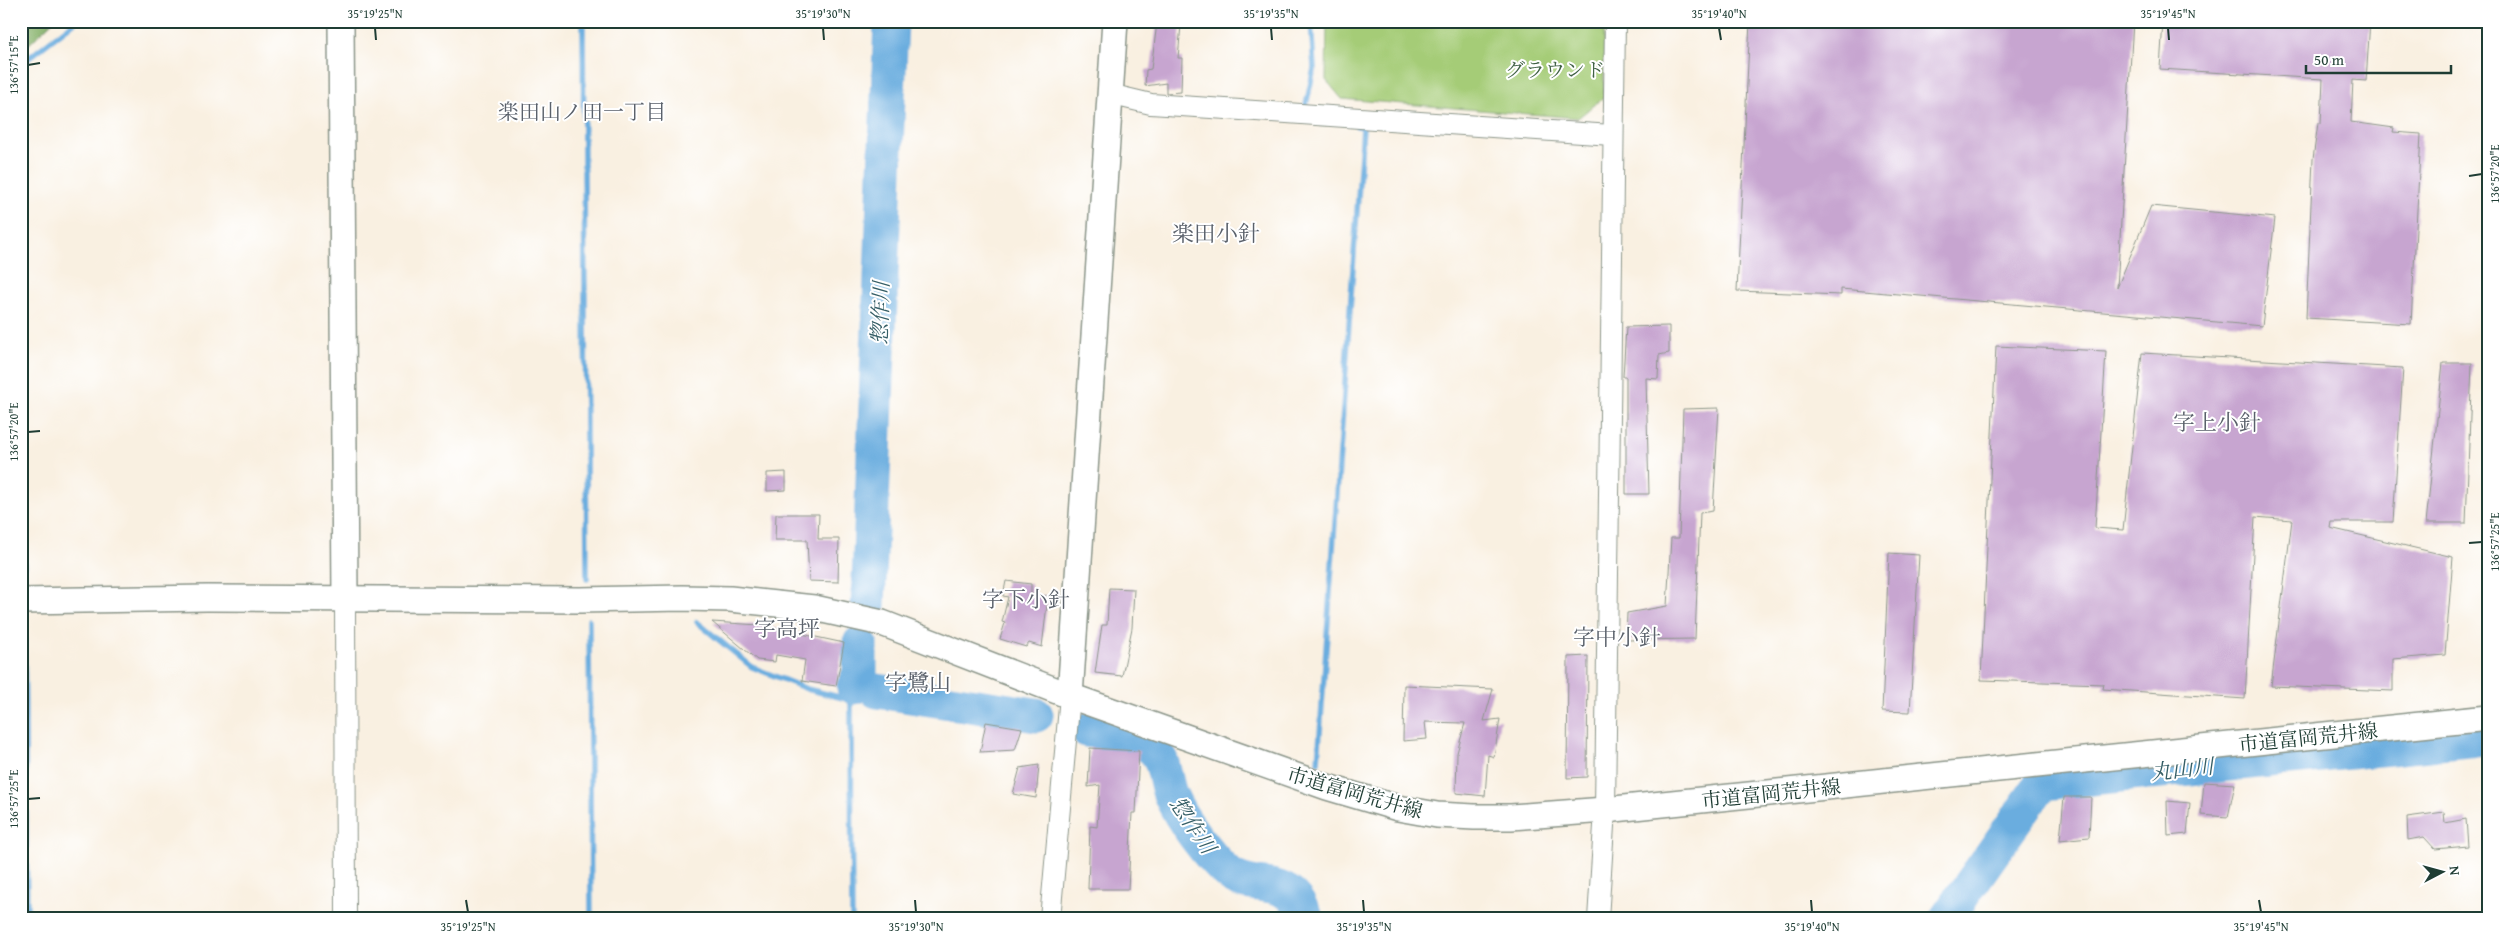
<svg xmlns="http://www.w3.org/2000/svg" width="2509" height="940" font-family="'Gentium Book Plus','Noto Serif JP',serif">
<style>
.green{fill:#a5cc77;stroke:#628456}
.forest{fill:#84b068;stroke:#52764e}
.lines{fill:none;stroke-linecap:round;stroke-linejoin:round}
.stream{stroke:#6aaddf;stroke-width:5.5}
.river{stroke:#6aaddf;stroke-width:35}
.building{fill:#c7a5d0}
.minor-casing{stroke:#8c968a;stroke-width:22}
.tertiary-casing{stroke:#8c968a;stroke-width:28}
.minor{stroke:#fff;stroke-width:20}
.tertiary{stroke:#fff;stroke-width:25}
.ticks{fill:none;stroke:#1f3d34;stroke-width:2}
.labels{text-anchor:middle;dominant-baseline:central;stroke-width:4;stroke-linejoin:round;paint-order:stroke}
.park-label{font-size:20px;fill:#406145;stroke:#fff}
.street-label{font-size:20px;fill:#1f3d34;stroke:#fff}
.neighbourhood-label{font-size:21px;fill:#5a616b;stroke:#fff}
.water-label{font-size:21px;font-style:italic;fill:#365f67;stroke:#fff}
.quarter-label{font-size:22px;fill:#5a616b;stroke:#fff}
.neatline{fill:none;stroke:#1f3d34;stroke-width:2}
.ticks-label{font-size:12px;text-anchor:middle;fill:#1f3d34}
</style>
<rect width="100%" height="100%" fill="#fff"/>
<filter id="ink" filterUnits="userSpaceOnUse"><feTurbulence type="fractalNoise" baseFrequency=".02" numOctaves="2"/><feDisplacementMap in="SourceGraphic" scale="10" xChannelSelector="R" yChannelSelector="G"/><feConvolveMatrix kernelMatrix="1 2 1 2 8 2 1 2 1" color-interpolation-filters="sRGB"/></filter>
<filter id="wash" filterUnits="userSpaceOnUse"><feTurbulence type="fractalNoise" baseFrequency=".0096" numOctaves="4" result="noise"/><feDisplacementMap in="SourceGraphic" scale="20" xChannelSelector="R" yChannelSelector="G"/><feGaussianBlur stdDeviation="1.12" result="paint"/><feColorMatrix in="noise" values="0 0 0 0 0 0 0 0 0 0 0 0 0 0 0 0 0 1.4 0 .05"/><feComposite in="paint" operator="in"/></filter>
<g filter="url(#wash)">
<rect width="100%" height="100%" fill="#f9f0e1"/>
<!-- green -->
<polygon class="green" points="1327,21 1604,21 1604,97 1578,118 1342,99 1326,80"/>
<!-- forest -->
<polygon class="forest" points="21,21 53,21 21,52"/>
<g class="lines">
<!-- stream -->
<g class="stream">
<polyline points="583,21 587,579"/>
<polyline points="21,64 76,21"/>
<polyline points="21,96 21,94"/>
<polyline points="1305,110 1314,68 1311,21"/>
<polyline points="21,243 24,591"/>
<polyline points="589,620 591,919"/>
<polyline points="697,622 752,667 807,689 851,700"/>
<polyline points="24,627 27,919"/>
<polyline points="1318,762 1363,127 1357,126"/>
<polyline points="852,919 851,700 854,687"/>
</g>
<!-- river -->
<g class="river">
<polyline points="868,606 891,21"/>
<polyline points="854,687 860,672 860,643"/>
<polyline points="877,691 1036,715"/>
<path d="M1087 730C1108 734 1140 735 1155 751 1165 762 1165 781 1170 794 1181 820 1208 856 1229 874 1248 890 1278 878 1295 899 1300 905 1303 912 1307 919"/>
<polyline points="1946,919 2042,783 2488,738"/>
</g>
</g>
<g id="blocks">
<!-- building -->
<g class="building">
<polygon points="1750,21 2133,21 2117,288 2151,206 2275,218 2262,326 1841,289 1841,295 1737,291"/>
<polygon points="2163,21 2370,21 2366,81 2353,80 2351,122 2394,128 2393,132 2421,134 2411,324 2306,318 2313,159 2318,123 2321,123 2323,79 2160,69"/>
<polygon points="1157,23 1181,25 1178,58 1182,58 1181,92 1166,93 1166,83 1145,86 1146,70 1151,69"/>
<polygon points="1669,326 1669,353 1659,355 1658,379 1646,378 1649,494 1626,494 1626,377 1623,377 1626,327"/>
<polygon points="1996,346 2106,351 2095,528 2123,530 2142,353 2403,368 2393,522 2331,522 2330,528 2453,557 2445,655 2393,659 2393,691 2271,686 2292,520 2255,517 2245,699 2103,689 2104,684 1981,680"/>
<polygon points="2443,363 2472,363 2466,523 2426,523"/>
<polygon points="1719,408 1713,511 1700,513 1695,639 1626,640 1627,613 1667,606 1671,538 1679,538 1683,409"/>
<polygon points="786,472 786,490 767,491 767,473"/>
<polygon points="776,514 819,514 818,539 839,539 838,582 809,581 807,540 775,540"/>
<polygon points="1889,553 1919,555 1910,712 1882,711"/>
<polygon points="1006,581 1031,584 1031,594 1048,596 1042,647 1029,643 1026,647 1000,639 1005,623 1002,622 1008,597 1003,596"/>
<polygon points="1109,588 1134,589 1132,628 1122,676 1095,673 1102,625 1107,625"/>
<polygon points="712,622 760,625 844,643 836,686 802,681 805,660 776,655 775,662 757,660"/>
<polygon points="1588,656 1587,777 1567,778 1568,657"/>
<polygon points="1404,685 1493,689 1484,721 1500,719 1494,757 1488,755 1485,796 1456,793 1457,753 1465,723 1425,722 1427,739 1403,741"/>
<polygon points="986,722 1022,728 1015,750 980,752"/>
<polygon points="1090,748 1139,751 1136,813 1132,813 1128,889 1088,889 1090,826 1097,827 1100,785 1088,787"/>
<polygon points="1039,765 1036,798 1013,794 1020,768"/>
<polygon points="2204,782 2235,784 2228,817 2201,815"/>
<polygon points="2064,797 2091,797 2089,837 2060,840"/>
<polygon points="2167,801 2190,803 2187,834 2168,836"/>
<polygon points="2444,812 2445,823 2466,819 2468,846 2435,849 2424,837 2408,840 2407,817"/>
</g>
</g>
</g>
<g filter="url(#ink)">
<use href="#blocks" fill-opacity="0" stroke="#8c968a" stroke-width="1"/>
<g class="lines">
<!-- minor casing -->
<g class="minor-casing">
<g id="minor">
<polyline points="1109,94 1151,104 1612,135"/>
<polyline points="345,598 346,919"/>
<polyline points="1050,919 1070,696"/>
<polyline points="1598,919 1605,810 1615,21"/>
</g>
</g>
<!-- tertiary casing -->
<g class="tertiary-casing">
<g id="tertiary">
<polyline points="341,21 345,598"/>
<polyline points="21,601 207,598 580,600 682,598 730,599 814,608 882,623 1070,696 1327,787 1398,808 1437,815 1474,817 1511,817 1605,810 2488,718"/>
<polyline points="1070,696 1115,21"/>
</g>
</g>
<!-- minor -->
<use href="#minor" class="minor"/>
<!-- tertiary -->
<use href="#tertiary" class="tertiary"/>
</g>
</g>
<!-- ticks -->
<path class="ticks" d="M375 28 376 40M823 28 824 40M1271 28 1272 40M1719 28 1721 40M2168 28 2169 40M28 65 40 63M2469 176 2482 174M28 432 40 431M2469 543 2482 542M28 799 40 798M466 900 468 912M915 900 916 912M1363 900 1364 912M1811 900 1812 912M2259 900 2261 912"/>
<g class="labels">
<!-- park labels -->
<g class="park-label">
<text x="1555" y="69">グラウンド</text>
</g>
<!-- street labels -->
<g class="street-label">
<text transform="translate(2308 737) rotate(-6)">市道富岡荒井線</text>
<text transform="translate(1355 792) rotate(16)">市道富岡荒井線</text>
<text transform="translate(1771 793) rotate(-6)">市道富岡荒井線</text>
</g>
<!-- neighbourhood labels -->
<g class="neighbourhood-label">
<text x="582" y="111">楽田山ノ田一丁目</text>
</g>
<!-- water labels -->
<g class="water-label">
<text transform="translate(880 313) rotate(-88)">惣作川</text>
<text transform="translate(2182 769) rotate(-6)">丸山川</text>
<text transform="translate(1193 825) rotate(56)">惣作川</text>
</g>
<!-- quarter labels -->
<g class="quarter-label">
<text x="1216" y="233">楽田小針</text>
<text x="2217" y="422">字上小針</text>
<text x="1026" y="599">字下小針</text>
<text x="787" y="628">字高坪</text>
<text x="1617" y="637">字中小針</text>
<text x="918" y="682">字鷺山</text>
</g>
</g>
<!-- margin -->
<rect width="2509" height="940" fill="none" stroke="#fff" stroke-width="55"/>
<!-- north arrow -->
<g transform="translate(2442 872) rotate(84)" stroke="#ffffff" stroke-width="4" paint-order="stroke">
<path d="M0-4L9 19L0 12L-9 19Z" fill="#1f3d34"/>
<text y="-8" font-size="14" font-weight="bold" text-anchor="middle" fill="#1f3d34">N</text>
</g>
<!-- scale -->
<path d="M2306 65v8h145v-8" fill="none" stroke="#1f3d34" stroke-width="2.5"/>
<text x="2314" y="65" font-size="15" fill="#1f3d34" stroke="#ffffff" stroke-width="4" paint-order="stroke">50 m</text>
<rect x="28" y="28" width="2454" height="884" class="neatline"/>
<g class="ticks-label">
<text x="375" y="18">35°19'25"N</text>
<text x="823" y="18">35°19'30"N</text>
<text x="1271" y="18">35°19'35"N</text>
<text x="1719" y="18">35°19'40"N</text>
<text x="2168" y="18">35°19'45"N</text>
<text transform="translate(14 65) rotate(-90)" y="4">136°57'15"E</text>
<text transform="translate(2495 174) rotate(-90)" y="4">136°57'20"E</text>
<text transform="translate(14 432) rotate(-90)" y="4">136°57'20"E</text>
<text transform="translate(2495 542) rotate(-90)" y="4">136°57'25"E</text>
<text transform="translate(14 799) rotate(-90)" y="4">136°57'25"E</text>
<text x="468" y="931">35°19'25"N</text>
<text x="916" y="931">35°19'30"N</text>
<text x="1364" y="931">35°19'35"N</text>
<text x="1812" y="931">35°19'40"N</text>
<text x="2261" y="931">35°19'45"N</text>
</g>
</svg>
